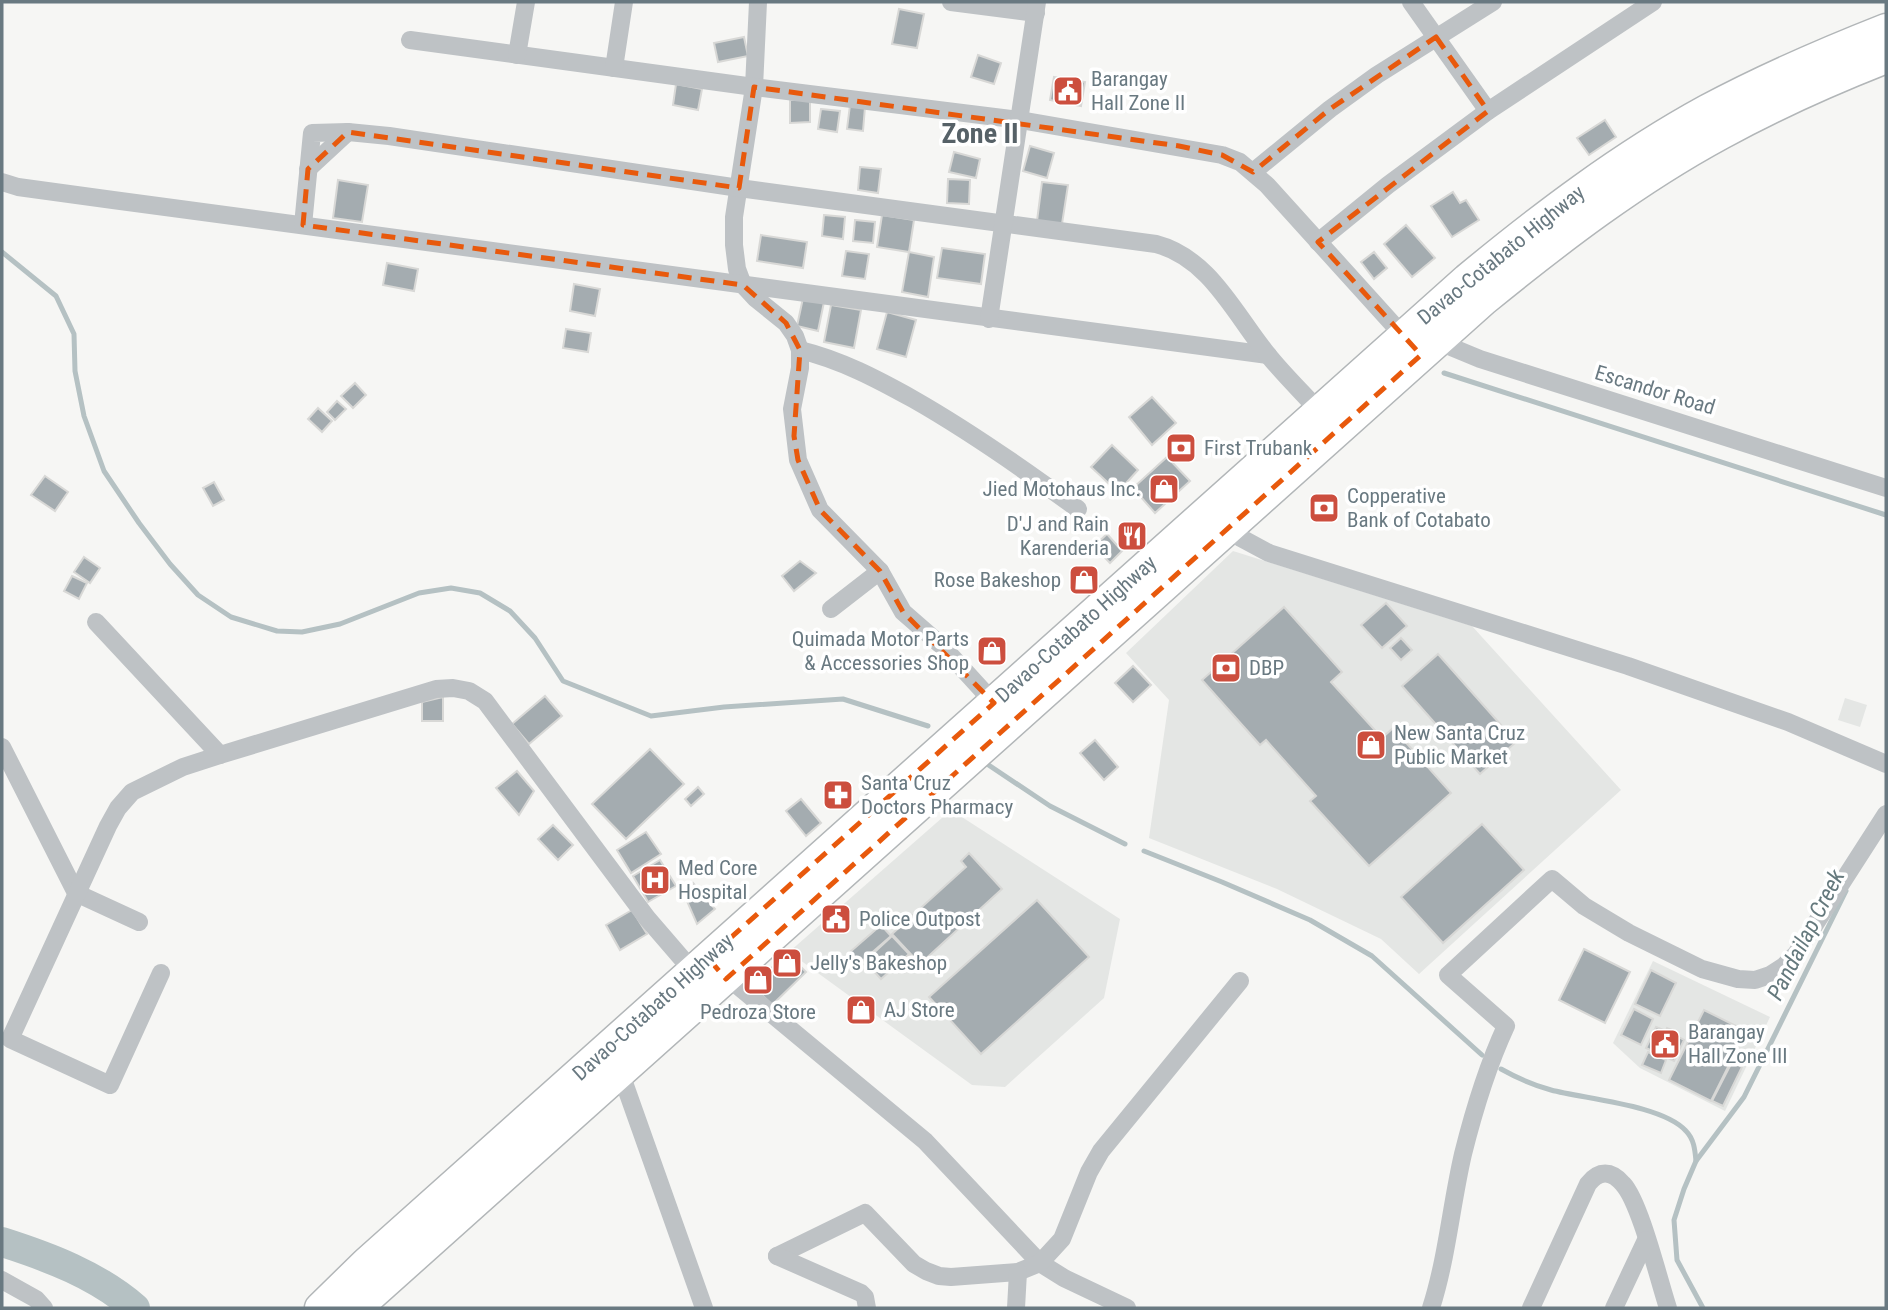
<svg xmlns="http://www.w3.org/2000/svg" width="1888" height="1310" font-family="'Roboto Condensed',sans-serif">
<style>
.built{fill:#e4e6e4}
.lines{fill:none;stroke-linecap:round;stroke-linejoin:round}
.stream{stroke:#b5c1c3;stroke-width:5}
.river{stroke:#b5c1c3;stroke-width:30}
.building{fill:#a4acb0;stroke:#d8d8d6;stroke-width:2}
.trunk-casing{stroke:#b2b6b8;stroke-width:33}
.minor{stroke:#bec2c5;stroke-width:18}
.trunk{stroke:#fff;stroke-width:30}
.marked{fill:none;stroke:#e8590c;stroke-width:5;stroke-dasharray:14 9;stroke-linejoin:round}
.labels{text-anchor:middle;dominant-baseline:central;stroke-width:7;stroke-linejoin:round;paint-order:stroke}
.poi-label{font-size:21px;fill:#697981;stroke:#fff;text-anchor:start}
.street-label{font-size:21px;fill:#697981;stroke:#fff}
.water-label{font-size:23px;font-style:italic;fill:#65797d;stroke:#fff}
.district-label{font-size:28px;font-weight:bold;fill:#566167;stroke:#fff}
</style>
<rect width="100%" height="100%" fill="#f6f6f4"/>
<!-- built -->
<g class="built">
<polygon points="1233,551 1472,626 1621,790 1419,974 1381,939 1277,889 1149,838 1169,700 1126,653"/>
<polygon points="1845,698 1867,705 1860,727 1838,720"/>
<polygon points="951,810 1120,919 1104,998 1005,1087 972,1085 789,952"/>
<polygon points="1653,961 1770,1017 1725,1111 1640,1068 1613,1043"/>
</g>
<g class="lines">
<!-- stream -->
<g class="stream">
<polyline points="2,252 56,296 74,334 75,371 84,416 104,471 139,523 170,564 198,595 231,617 277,631 302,632 340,624 419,593 451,588 480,593 510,611 535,638 563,681 651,716 724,707 843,699 928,726"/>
<polyline points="1444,373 1886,515"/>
<polyline points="987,764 1050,806 1125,844"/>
<polyline points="1144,851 1222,882 1310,920 1372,956 1482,1055"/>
<path d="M1501 1069C1517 1078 1533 1085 1551 1090 1585 1099 1663 1105 1686 1131 1694 1139 1695 1150 1696 1161"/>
<polyline points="1703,1308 1677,1260 1674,1220 1684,1189 1696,1161 1744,1097 1846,891"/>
</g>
<!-- river -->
<path class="river" d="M2 1242C49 1257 97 1275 135 1308"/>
</g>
<!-- building -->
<g class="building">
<polygon points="899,9 924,14 917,48 892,44"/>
<polygon points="744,37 748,56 718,62 714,43"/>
<polygon points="978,55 1001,63 994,84 971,77"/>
<polygon points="1054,77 1085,82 1081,106 1050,100"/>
<polygon points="676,84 702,89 698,110 673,105"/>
<polygon points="790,100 810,100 810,122 790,123"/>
<polygon points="850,105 865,107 863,131 847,129"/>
<polygon points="821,109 840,111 837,132 818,129"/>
<polygon points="1605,120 1616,137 1589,155 1577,138"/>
<polygon points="1030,146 1054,153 1047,178 1023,171"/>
<polygon points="954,152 980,159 976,178 949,172"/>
<polygon points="860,167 881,169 878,193 858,190"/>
<polygon points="948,179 970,180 969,204 947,203"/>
<polygon points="338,180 368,185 362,222 333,218"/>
<polygon points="1042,182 1068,185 1062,224 1037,221"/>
<polygon points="1453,192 1460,203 1466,200 1479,220 1452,237 1431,206"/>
<polygon points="824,215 845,217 843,239 822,236"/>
<polygon points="882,215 914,220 909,252 877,247"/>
<polygon points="855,220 875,222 873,243 853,241"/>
<polygon points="1406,225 1435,258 1412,277 1384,244"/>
<polygon points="761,235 807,242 803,268 757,261"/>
<polygon points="942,248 985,254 981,284 937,278"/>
<polygon points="846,251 869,254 865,279 842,276"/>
<polygon points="909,252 934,257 928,297 902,292"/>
<polygon points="1374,252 1387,268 1374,279 1361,262"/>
<polygon points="387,263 418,269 414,291 383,285"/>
<polygon points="574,284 600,289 595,316 570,311"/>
<polygon points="803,298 824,302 818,331 797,326"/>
<polygon points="831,305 861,310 854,348 824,342"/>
<polygon points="887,312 916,320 906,357 877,349"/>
<polygon points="566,329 591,333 588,352 563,348"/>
<polygon points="355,383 366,395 353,408 341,396"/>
<polygon points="1152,397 1176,423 1152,445 1129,417"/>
<polygon points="337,401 346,409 335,420 327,412"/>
<polygon points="318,408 332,421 322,432 308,419"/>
<polygon points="1112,445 1138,470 1118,492 1091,467"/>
<polygon points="1167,457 1190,481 1155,513 1133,488"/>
<polygon points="45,476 68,492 55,511 31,495"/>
<polygon points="214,482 224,500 213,506 203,488"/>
<polygon points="1107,534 1122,551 1110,563 1094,546"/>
<polygon points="84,557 100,568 90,583 74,572"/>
<polygon points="800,561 816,573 794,591 782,576"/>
<polygon points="72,576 87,583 79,599 64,591"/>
<polygon points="1386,603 1407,626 1382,648 1361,625"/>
<polygon points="1284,607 1342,672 1331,682 1382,738 1393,728 1451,793 1369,866 1310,801 1316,796 1266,740 1260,745 1202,680"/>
<polygon points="1401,638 1412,650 1401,660 1390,648"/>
<polygon points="1438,654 1516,742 1480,774 1402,686"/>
<polygon points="1133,666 1151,685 1133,702 1115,683"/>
<polygon points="545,696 562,716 529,744 512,724"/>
<polygon points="443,697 443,721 422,721 422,702"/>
<polygon points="1095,740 1118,767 1104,780 1080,753"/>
<polygon points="650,749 684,784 626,839 592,804"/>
<polygon points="517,771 534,791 519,815 496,788"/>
<polygon points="698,787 704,794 691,806 685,799"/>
<polygon points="801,799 821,823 806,836 786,811"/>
<polygon points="1482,824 1524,870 1443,943 1401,897"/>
<polygon points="553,825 573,845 558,860 538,839"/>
<polygon points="646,832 661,854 631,873 617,850"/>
<polygon points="969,853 1002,889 920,964 892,934 966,867 961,861"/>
<polygon points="660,860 676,886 648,902 633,876"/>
<polygon points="693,883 715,909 697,924 683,892"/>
<polygon points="1037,900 1089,957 981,1054 929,997"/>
<polygon points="632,910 647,934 620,950 606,925"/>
<polygon points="881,925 891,936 860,963 850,952"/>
<polygon points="892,936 909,954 881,979 865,961"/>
<polygon points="1584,949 1630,972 1605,1023 1559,1000"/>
<polygon points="787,953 806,972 772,1005 753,986"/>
<polygon points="910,955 917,963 905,972 899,964"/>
<polygon points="1651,970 1676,983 1660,1016 1635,1004"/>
<polygon points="1634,1009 1653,1019 1641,1045 1621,1035"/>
<polygon points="1704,1010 1746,1031 1711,1101 1669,1080"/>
<polygon points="1656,1027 1666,1031 1667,1028 1672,1030 1676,1032 1675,1035 1684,1040 1674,1061 1646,1048"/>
<polygon points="1648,1052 1666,1060 1661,1073 1642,1065"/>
<polygon points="1732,1062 1742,1067 1723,1106 1712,1101"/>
</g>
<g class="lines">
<!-- trunk casing -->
<g class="trunk-casing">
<g id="trunk">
<path d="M320 1308 366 1263 1467 279C1542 217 1621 157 1707 110 1765 79 1825 53 1886 29"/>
<path d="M357 1308 1484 300C1559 239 1636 180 1721 134 1774 105 1830 80 1886 58"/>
</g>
</g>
<!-- minor -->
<g class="minor">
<polyline points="758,2 754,87 734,217 734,245 737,269 743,285 755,298 786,323 795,336 800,350 800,368 792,409 798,460 820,510 880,571 903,612 942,646 994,703"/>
<polyline points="951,2 1036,13"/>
<polyline points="1411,2 1488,111"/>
<polyline points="410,40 754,87 1020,120 1222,155 1240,162 1267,185 1409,342"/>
<polyline points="517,55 526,2"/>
<polyline points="614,68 624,2"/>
<polyline points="308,169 348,132"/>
<polyline points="1253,172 1330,109 1377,75 1493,2"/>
<polyline points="2,182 18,187 113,200 1268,355"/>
<path d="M303 225 312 133 348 132 389 136 739 188 1156 244C1210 258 1235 315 1268 355 1284 375 1302 392 1319 411"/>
<polyline points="1318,242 1388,185 1488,111 1653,2"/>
<polyline points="989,319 1037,2"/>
<polyline points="1435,333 1451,347 1480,359 1886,488"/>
<path d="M800 350C841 360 877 379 913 399 971 432 1025 470 1078 509"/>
<polyline points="1228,528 1241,538 1269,553 1628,666 1788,722 1886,764"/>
<polyline points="831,609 880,571"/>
<polyline points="96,622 220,755"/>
<polyline points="2,747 76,893 139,922"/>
<polyline points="720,971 925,1141 1040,1263 1064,1278 1127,1308"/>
<polyline points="161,973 110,1085 10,1039 108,826 118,808 132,792 183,767 220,755 436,689 453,688 469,691 485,701 647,918 697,976"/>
<polyline points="621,1074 704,1308"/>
<polyline points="777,1256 865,1213 914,1264 926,1271 939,1276 951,1277 1018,1272 1040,1263 1062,1239 1089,1172 1101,1151 1240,981"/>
<polyline points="777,1256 861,1293 865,1297 867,1308"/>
<polyline points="2,1280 36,1299 44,1308"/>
<polyline points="1016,1308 1018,1272"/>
<path d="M1431 1308C1447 1258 1451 1206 1463 1154 1474 1110 1487 1067 1506 1026L1448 975 1552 879 1584 906 1629 933 1702 969 1738 979 1755 980 1770 975 1784 966 1796 954 1886 814"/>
<path d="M1531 1308 1588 1184C1599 1170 1611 1170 1623 1184 1640 1202 1659 1281 1668 1308"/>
<polyline points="1614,1308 1646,1240"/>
</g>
<!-- trunk -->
<use href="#trunk" class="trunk"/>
</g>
<!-- marked area -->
<path class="marked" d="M1436 37 1488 111 1318 242 1421 355 726 979 708 958 994 703 903 612 880 571 820 510 798 460 794 436 800 350 786 323 743 285 303 225 308 169 348 132 739 188 754 87 1179 146 1222 155 1253 172 1330 109Z"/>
<!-- icons -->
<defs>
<g id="civic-square" transform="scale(1.575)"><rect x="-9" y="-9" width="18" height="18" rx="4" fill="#cc4e3e" stroke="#fff"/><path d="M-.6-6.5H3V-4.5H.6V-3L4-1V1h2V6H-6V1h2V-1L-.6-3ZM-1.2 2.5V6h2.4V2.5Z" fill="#fff"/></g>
<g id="bank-square" transform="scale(1.575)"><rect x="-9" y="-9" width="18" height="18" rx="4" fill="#cc4e3e" stroke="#fff"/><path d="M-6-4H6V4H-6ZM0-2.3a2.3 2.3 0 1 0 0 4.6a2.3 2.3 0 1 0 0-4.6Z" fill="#fff"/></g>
<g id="shop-square" transform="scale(1.575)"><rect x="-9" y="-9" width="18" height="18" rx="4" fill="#cc4e3e" stroke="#fff"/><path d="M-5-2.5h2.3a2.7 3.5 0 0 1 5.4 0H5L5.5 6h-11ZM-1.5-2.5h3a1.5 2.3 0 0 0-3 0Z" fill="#fff"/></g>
<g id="restaurant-square" transform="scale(1.575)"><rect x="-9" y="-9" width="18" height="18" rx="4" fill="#cc4e3e" stroke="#fff"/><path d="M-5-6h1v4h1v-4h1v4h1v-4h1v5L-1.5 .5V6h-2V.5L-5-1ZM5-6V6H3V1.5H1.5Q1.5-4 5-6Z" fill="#fff"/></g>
<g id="pharmacy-square" transform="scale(1.575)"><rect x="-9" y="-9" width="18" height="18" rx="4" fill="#cc4e3e" stroke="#fff"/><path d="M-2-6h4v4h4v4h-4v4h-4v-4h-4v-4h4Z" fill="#fff"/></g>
<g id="hospital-square" transform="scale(1.575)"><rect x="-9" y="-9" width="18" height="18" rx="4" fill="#cc4e3e" stroke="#fff"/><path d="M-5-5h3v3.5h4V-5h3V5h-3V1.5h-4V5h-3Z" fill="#fff"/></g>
</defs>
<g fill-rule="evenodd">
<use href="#civic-square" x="1068" y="91"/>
<use href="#bank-square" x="1181" y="448"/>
<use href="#shop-square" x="1164" y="489"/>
<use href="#bank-square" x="1324" y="508"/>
<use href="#restaurant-square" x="1132" y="536"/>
<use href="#shop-square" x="1084" y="580"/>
<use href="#shop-square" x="992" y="651"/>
<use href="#bank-square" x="1226" y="668"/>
<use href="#shop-square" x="1371" y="745"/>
<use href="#pharmacy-square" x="838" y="795"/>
<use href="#hospital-square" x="655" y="880"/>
<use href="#civic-square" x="836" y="919"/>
<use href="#shop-square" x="787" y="963"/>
<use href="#shop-square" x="758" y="980"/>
<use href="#shop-square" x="861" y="1010"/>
<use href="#civic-square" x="1665" y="1044"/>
</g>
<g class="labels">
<!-- poi labels -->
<g class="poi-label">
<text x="1091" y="79">Barangay<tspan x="1091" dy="24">Hall Zone II</tspan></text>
<text x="1204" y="448">First Trubank</text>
<text x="1141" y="489" text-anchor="end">Jied Motohaus Inc.</text>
<text x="1347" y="496">Copperative<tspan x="1347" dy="24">Bank of Cotabato</tspan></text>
<text x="1109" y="524" text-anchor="end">D'J and Rain<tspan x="1109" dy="24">Karenderia</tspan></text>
<text x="1061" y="580" text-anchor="end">Rose Bakeshop</text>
<text x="969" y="639" text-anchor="end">Quimada Motor Parts<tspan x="969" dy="24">&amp; Accessories Shop</tspan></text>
<text x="1249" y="668">DBP</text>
<text x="1394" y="733">New Santa Cruz<tspan x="1394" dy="24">Public Market</tspan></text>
<text x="861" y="783">Santa Cruz<tspan x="861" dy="24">Doctors Pharmacy</tspan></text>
<text x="678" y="868">Med Core<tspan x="678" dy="24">Hospital</tspan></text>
<text x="859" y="919">Police Outpost</text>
<text x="810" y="963">Jelly's Bakeshop</text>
<text x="884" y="1010">AJ Store</text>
<text x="758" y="1012" text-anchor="middle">Pedroza Store</text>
<text x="1688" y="1032">Barangay<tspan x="1688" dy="24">Hall Zone III</tspan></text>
</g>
<!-- street labels -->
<g class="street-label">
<text transform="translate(1501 255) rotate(-39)">Davao-Cotabato Highway</text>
<text transform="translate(1655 390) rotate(17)">Escandor Road</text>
<text transform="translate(1076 629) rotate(-42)">Davao-Cotabato Highway</text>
<text transform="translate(653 1007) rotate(-42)">Davao-Cotabato Highway</text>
</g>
<!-- water labels -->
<g class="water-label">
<text transform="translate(1806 935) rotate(-63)">Pandailap Creek</text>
</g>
<!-- district labels -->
<g class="district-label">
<text x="980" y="133">Zone II</text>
</g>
</g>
<!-- border -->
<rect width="1888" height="1310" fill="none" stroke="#697981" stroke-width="7"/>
</svg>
